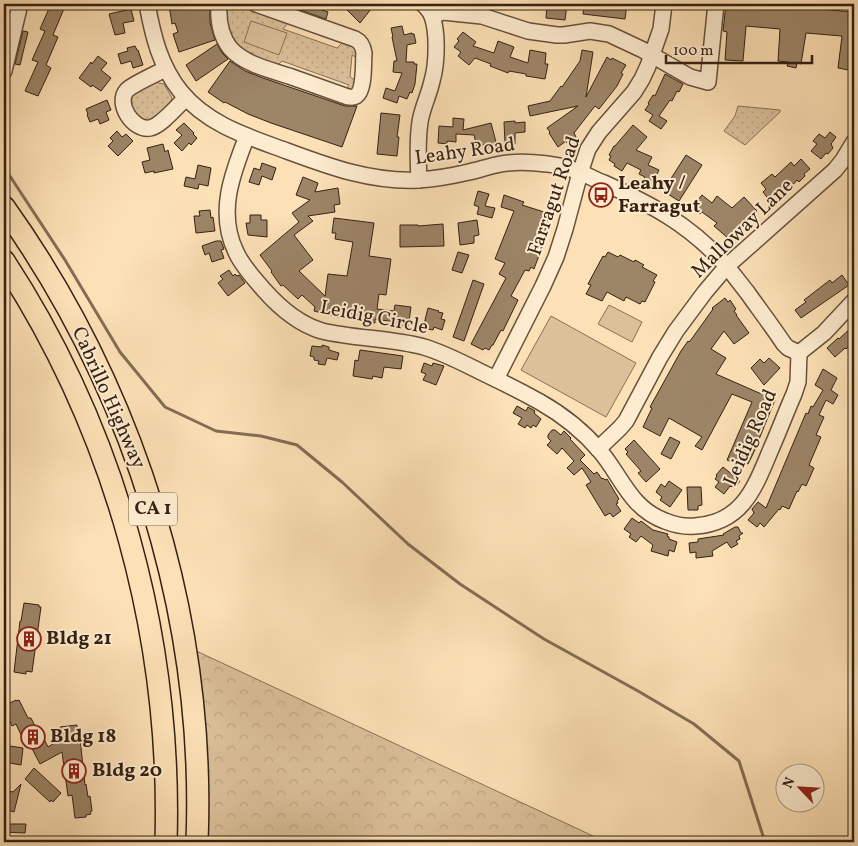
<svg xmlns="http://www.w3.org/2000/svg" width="858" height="846" font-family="Vollkorn,serif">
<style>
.grass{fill:url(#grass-dots);stroke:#887056}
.forest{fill:url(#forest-crowns);stroke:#887056}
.pitch{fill:#dbc09a;stroke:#887056}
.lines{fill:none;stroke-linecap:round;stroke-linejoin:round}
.stream{stroke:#846d54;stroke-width:3}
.building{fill:#9d8568;stroke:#342113}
.minor-casing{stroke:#66513c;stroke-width:18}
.highway-casing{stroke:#342113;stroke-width:24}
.minor{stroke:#feecd0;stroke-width:15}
.highway{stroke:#fde1b6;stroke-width:21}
.labels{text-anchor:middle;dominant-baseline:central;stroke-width:4;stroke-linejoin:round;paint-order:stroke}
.shield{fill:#feecd0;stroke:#715e4c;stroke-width:1}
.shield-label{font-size:19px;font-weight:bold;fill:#342113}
.street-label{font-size:20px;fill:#342113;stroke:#feecd0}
.poi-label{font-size:20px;font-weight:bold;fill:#342113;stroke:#feecd0;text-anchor:start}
</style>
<defs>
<pattern id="grass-dots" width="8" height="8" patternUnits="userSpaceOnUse" patternTransform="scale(1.25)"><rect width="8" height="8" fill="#dbc09a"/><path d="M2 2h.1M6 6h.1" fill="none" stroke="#bda584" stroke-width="1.8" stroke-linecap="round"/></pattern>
<pattern id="forest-crowns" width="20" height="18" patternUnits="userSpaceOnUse" patternTransform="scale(1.25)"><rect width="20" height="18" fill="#dbc09a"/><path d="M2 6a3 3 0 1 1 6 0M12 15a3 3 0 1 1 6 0" fill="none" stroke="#bda584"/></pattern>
</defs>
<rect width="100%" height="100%" fill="#fde1b6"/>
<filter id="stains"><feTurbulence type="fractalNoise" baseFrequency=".004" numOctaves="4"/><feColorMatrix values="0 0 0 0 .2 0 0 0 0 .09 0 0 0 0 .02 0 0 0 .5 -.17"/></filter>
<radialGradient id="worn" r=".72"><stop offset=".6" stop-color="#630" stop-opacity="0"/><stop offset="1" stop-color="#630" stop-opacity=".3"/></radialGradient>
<!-- grass -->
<g class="grass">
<polygon points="225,4 239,4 288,23 283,29 337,48 345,40 356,45 361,60 352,55 350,77 358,82 355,90 344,91 349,85 282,61 276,67 236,47 226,31"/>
<path d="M156 80 158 83 164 84 172 98C170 114 156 119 143 124L127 101 129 95Z"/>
<polygon points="738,106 780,110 780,112 745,145 724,131 735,116"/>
</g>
<!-- forest -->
<polygon class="forest" points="192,649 606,842 208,842 203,717"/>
<!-- pitch -->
<g class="pitch">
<polygon points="251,21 287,33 279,55 244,42"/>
<polygon points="609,305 642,322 632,342 598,324"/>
<polygon points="551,316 636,363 606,417 521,370"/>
</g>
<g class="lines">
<!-- stream -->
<polyline class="stream" points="4,167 65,260 120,352 165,407 216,431 261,436 297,445 342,482 408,544 460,584 544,639 638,691 694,724 739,761 765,842"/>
</g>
<!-- building -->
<g class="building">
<polygon points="51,4 59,4 65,6 53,35 58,37 46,65 51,68 38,96 25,91 38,62 32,60 45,31 40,29"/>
<polygon points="174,4 210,4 210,23 215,40 179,52 173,34 178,32 175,23 172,24 169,5"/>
<polygon points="283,4 306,4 328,12 326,19"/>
<polygon points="348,4 375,4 360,23 345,8"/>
<polygon points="547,4 567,4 565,20 546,18"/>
<polygon points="584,4 627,4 625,19 583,14"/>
<polygon points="726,4 779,4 850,12 848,22 854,23 854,71 838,68 842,36 806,33 801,64 797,63 796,68 787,66 788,62 778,61 780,29 746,26 743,61 725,60 727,32 723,31"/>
<polygon points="131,9 134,21 123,23 125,33 115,35 109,14"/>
<polygon points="402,26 404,35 412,33 412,34 414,34 416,43 407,45 406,62 414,62 414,64 417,64 415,84 412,93 410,92 407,99 399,96 397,103 383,98 386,88 395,91 402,73 393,72 394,61 397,61 392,37 393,37 391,28"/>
<polygon points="23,31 28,32 20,65 15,64"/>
<polygon points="463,32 476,42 473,46 494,53 498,41 514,47 510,57 528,63 530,50 546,53 545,64 548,64 545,79 526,76 526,74 509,71 508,73 490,66 491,64 475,58 469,65 458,56 461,52 454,47 459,41 457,39"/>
<polygon points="217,44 222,53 228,59 196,81 186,65"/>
<polygon points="135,46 137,50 138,50 143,65 133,68 131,61 121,64 118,54 128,51 127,48"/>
<polygon points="582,50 593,52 586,97 607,57 611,60 612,58 626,65 621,73 623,74 617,86 599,109 595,106 574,133 576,137 567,143 566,141 558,147 549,133 550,132 547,128 578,106 530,116 528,106 550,101 561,86 562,87 580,61"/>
<polygon points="98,56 107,63 101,70 111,78 101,91 92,85 91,87 79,78 91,62 92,64"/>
<polygon points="230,61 245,71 263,78 345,106 357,106 342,147 271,123 248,114 225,102 224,103 208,92"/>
<polygon points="665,74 683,84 679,92 677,91 672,101 670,100 659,116 667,121 661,129 649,121 653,115 645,110 649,104 648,103 653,95 655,96"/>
<polygon points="107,100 111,110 106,112 109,120 100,124 98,119 90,122 87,115 88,114 86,109"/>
<polygon points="381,113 400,115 397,137 399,137 397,156 377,154"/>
<polygon points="453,118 464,119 463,130 491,123 497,146 487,148 486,144 477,147 474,135 456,134 456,142 447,141 447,144 438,143 439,126 453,127"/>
<polygon points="515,121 515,123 525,122 525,132 515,133 515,144 505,144 504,122"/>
<polygon points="184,123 194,133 193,134 197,138 191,145 189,143 182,151 174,143 182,135 176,130"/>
<polygon points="633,125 647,137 636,150 652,157 648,165 659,170 652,184 643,180 645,177 639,174 641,170 627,163 622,171 614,166 615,164 609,160 611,156 609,155 614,146 615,146"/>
<polygon points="117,131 122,137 126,134 133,141 118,156 108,146 113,141 110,138"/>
<polygon points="830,132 836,137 831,144 833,148 828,154 826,153 821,159 811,151 817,144 813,141 819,134 825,138"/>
<polygon points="163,144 165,152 168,150 173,169 154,173 154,171 145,173 142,162 150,160 147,148"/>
<polygon points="686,155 702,165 679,201 663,191"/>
<polygon points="801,159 810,169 804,174 805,176 799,182 797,180 787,192 779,198 776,195 770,201 763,192 766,189 761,183 772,174 775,177 791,162 794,166"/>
<polygon points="262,163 276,168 272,180 262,176 259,185 249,182 254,168 260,170"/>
<polygon points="198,165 211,168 208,186 199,184 198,189 184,186 186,177 195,179"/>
<polygon points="303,177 318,183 315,192 338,188 340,204 334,205 335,212 308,216 313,221 294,235 313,260 299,271 325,296 328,274 347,276 353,242 335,239 336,233 332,233 334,218 374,223 369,256 391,259 386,295 379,294 377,309 394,311 395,305 411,307 408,328 394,326 395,322 375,319 375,323 337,317 314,311 315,307 302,295 298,299 283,285 281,286 271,272 272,271 260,255 299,222 292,213 310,200 296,195"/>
<polygon points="478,191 489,194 485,206 495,208 492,218 477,214 479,207 474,205"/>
<polygon points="504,195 524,202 522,205 544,212 544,215 548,216 544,235 546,236 534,269 531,267 529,271 525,270 511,296 518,300 503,331 501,330 493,345 492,345 489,350 485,348 483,350 471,344 506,278 499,274 505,263 495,259 514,211 501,207"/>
<polygon points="702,195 712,203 717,196 732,208 744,197 757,211 729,239 714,226 717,223 702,212 700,214 692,207"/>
<polygon points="210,210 211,218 213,217 215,231 196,233 194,216 200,216 199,211"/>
<polygon points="250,215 261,215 261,220 267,220 267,237 248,235 246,223 250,223"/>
<polygon points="477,220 479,235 474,236 474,243 460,245 458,223"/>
<polygon points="443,224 444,246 400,247 400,225 418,225 418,226"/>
<polygon points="216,241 221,241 224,249 221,250 224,258 212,262 209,253 205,255 202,246"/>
<polygon points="458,252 469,255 462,273 452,270"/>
<polygon points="608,252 618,257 620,255 634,262 635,260 637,261 644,265 642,267 657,275 653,281 655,282 645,302 642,301 640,304 626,297 624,301 607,292 602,301 586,294 591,285 588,284 603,256 605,257"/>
<polygon points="229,270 233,276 235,274 237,276 239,275 245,283 228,296 218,283 223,279 220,276"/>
<polygon points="842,275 849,285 801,318 795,310 806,302 804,300 830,280 832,283"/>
<polygon points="473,280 484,284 464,341 453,337"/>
<polygon points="725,298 728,302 730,300 736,309 734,311 737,315 736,315 749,333 734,344 724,331 711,349 726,358 716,374 775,400 753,454 748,464 746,463 744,467 727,460 752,402 732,394 702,450 695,446 702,437 669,418 660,436 643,427 652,408 650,407 681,351 688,341 689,342 693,337 713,309 712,308"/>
<polygon points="428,308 439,311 438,312 443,313 441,319 445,320 442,330 434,327 433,330 423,328"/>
<polygon points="854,325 854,342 846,349 845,348 835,357 827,348 838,338 839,339"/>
<polygon points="322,345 329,347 329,350 339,353 337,360 327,358 325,365 318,364 319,361 314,360 314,357 310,356 312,346 322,347"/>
<polygon points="360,350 403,356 401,369 384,367 382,378 373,376 372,379 353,376 355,360 358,361"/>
<polygon points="769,358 780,368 764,385 751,368 760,359 764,363"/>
<polygon points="424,363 432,366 433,363 444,366 436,385 423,380 426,374 421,372"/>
<polygon points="823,369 837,378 831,390 838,395 833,404 826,400 819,415 824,417 816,435 821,437 809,465 814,468 806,486 802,484 798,492 797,491 789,509 782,506 780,510 779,509 764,527 760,523 757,527 748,520 754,513 752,509 758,502 766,508 806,413 808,414 811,406 813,407 823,390 815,385"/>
<polygon points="517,406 526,411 528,407 535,411 534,413 541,419 536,427 533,425 531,428 527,425 525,428 518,424 522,418 513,413"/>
<polygon points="552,430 555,430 561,435 564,431 571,438 570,439 585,455 580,460 594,474 597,472 602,479 603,478 605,480 607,479 619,499 617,501 618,503 616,504 621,511 613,517 610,513 605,516 586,485 591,482 582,468 574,475 567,468 574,461 562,448 557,454 547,445 551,441 548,438 548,435"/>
<polygon points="670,437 680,442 671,459 661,454"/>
<polygon points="634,440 660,469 646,482 638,473 641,471 626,454 628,452 625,449"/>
<polygon points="723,467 740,481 735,488 732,486 731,487 730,486 724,494 715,487 719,482 715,479 717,476 716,475"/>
<polygon points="669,481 682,490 670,507 660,500 662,497 656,492 661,484 665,487"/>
<polygon points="687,487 701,487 702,505 698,506 698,510 688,510"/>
<polygon points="632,518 639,523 641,521 653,530 668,534 667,536 669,537 669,539 677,542 674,552 669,550 668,556 651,551 653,545 641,536 636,542 629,537 631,534 624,529"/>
<polygon points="735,527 738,527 741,533 743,533 739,536 740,539 736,541 738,544 731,548 727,542 712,551 713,556 696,558 696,552 690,553 689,543 698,542 698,539 724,535 723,534"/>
<polygon points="24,603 39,605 39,607 41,607 32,672 26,671 26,674 14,672 20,621 21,621"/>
<polygon points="16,700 16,701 19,700 28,718 31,718 36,728 38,727 48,747 56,742 62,742 60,727 77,725 77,729 79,729 85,785 86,784 88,797 90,796 92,811 90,812 91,814 86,815 86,817 75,818 72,795 68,796 62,752 40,764 25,735 24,741 16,724 12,726 4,710 4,706"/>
<polygon points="4,745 23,748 21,765 4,762"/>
<polygon points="34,768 61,793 53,802 51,800 50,802 25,779"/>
<polygon points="21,784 14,812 4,809 4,790 13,792"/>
<polygon points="4,824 26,824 25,833 4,832"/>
</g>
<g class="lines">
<!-- minor casing -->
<g class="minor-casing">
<g id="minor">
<path d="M147 4C153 36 160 66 181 92 208 125 249 137 287 151 330 167 371 182 418 180 435 179 452 176 469 172 478 170 487 167 496 165 512 161 531 162 547 164 555 165 564 166 571 169 582 172 593 179 604 183 650 204 687 223 722 261 731 271 739 282 747 292 759 309 772 326 784 344L788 348 799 353"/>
<path d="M219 4C218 19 220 35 230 48 244 64 270 70 289 76 309 83 328 90 348 97 351 97 353 98 356 96 365 90 363 63 364 53 363 46 361 42 355 39L256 4"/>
<polyline points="432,16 443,12 482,16 528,31 557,35 564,35 590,31 609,34 643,50 690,77 708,82 716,4"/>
<path d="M165 69C156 74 133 84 127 90 115 103 133 131 150 128 161 126 178 105 186 98"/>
<polyline points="4,71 20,4"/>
<path d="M247 136C232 174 217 213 236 252 242 266 254 278 264 290 280 308 298 324 322 331 356 339 391 338 424 347 444 353 461 362 479 371 500 381 520 391 540 402 563 415 583 431 600 451 622 477 630 508 665 521 675 525 685 527 695 526 743 523 755 487 771 449 779 431 786 412 794 394L798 382 799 353"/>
<path d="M419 180C418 161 417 141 420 122 422 108 429 95 432 81 437 64 438 33 432 16 430 11 427 8 423 4"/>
<polyline points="799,353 824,333 854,301"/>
<polyline points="496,379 543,286 556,257 565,229 580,173 588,149 599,132 634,92 642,79 648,66 661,29 664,4"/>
<polyline points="598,449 620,428 626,421 660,357 676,331 705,292 727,266 835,170 843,160 854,142"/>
</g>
</g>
<!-- highway casing -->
<g class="highway-casing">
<g id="highway">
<path d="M4 207C134 389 206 617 197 842"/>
<path d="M4 261C116 432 172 638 166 842"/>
</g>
</g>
<!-- minor -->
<use href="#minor" class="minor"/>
<!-- highway -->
<use href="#highway" class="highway"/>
</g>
<!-- icons -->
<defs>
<g id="bus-ring" transform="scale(1.25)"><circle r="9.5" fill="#feecd0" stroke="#8f2418" stroke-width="1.5"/><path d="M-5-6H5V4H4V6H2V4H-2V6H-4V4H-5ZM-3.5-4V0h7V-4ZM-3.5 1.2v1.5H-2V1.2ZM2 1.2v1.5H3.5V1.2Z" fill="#8f2418"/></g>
<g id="building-ring" transform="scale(1.25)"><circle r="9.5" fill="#feecd0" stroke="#8f2418" stroke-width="1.5"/><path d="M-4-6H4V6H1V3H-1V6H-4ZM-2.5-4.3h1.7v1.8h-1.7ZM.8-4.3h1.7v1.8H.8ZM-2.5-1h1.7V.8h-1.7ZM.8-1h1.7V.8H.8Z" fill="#8f2418"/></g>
</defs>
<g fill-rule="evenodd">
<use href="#bus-ring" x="601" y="195"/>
<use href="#building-ring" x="29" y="639"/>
<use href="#building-ring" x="33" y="737"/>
<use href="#building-ring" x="74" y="771"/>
</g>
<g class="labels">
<!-- shield labels -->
<rect class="shield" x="129" y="492.5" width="48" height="33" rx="4"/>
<g class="shield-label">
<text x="153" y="509">CA 1</text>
</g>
<!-- street labels -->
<g class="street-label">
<text transform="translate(465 152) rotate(-8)">Leahy Road</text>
<text transform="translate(555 196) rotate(-71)">Farragut Road</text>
<text transform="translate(743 229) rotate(-44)">Malloway Lane</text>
<text transform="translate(374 318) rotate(11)">Leidig Circle</text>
<text transform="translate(108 398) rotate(66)">Cabrillo Highway</text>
<text transform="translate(751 438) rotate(-66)">Leidig Road</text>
</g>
<!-- poi labels -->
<g class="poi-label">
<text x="618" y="184">Leahy /<tspan x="618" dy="23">Farragut</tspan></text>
<text x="46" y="639">Bldg 21</text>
<text x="50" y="737">Bldg 18</text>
<text x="92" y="771">Bldg 20</text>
</g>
</g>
<!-- margin -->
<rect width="858" height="846" fill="none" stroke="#fde1b6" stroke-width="20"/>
<rect x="5" y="5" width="848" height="836" fill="none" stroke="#342113" stroke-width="2.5"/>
<rect x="10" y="10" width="838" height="826" fill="none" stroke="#342113"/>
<!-- north arrow -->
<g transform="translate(800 788) rotate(295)"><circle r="24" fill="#feecd0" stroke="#ad9b84"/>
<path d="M0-4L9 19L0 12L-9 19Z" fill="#8f2418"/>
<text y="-8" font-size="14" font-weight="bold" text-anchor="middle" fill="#342113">N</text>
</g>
<!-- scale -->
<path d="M666 55v8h146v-8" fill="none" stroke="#342113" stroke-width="2.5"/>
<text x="673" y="55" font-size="15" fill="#342113" stroke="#feecd0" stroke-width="4" paint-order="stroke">100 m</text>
<rect width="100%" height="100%" filter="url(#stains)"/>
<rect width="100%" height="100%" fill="url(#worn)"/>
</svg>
